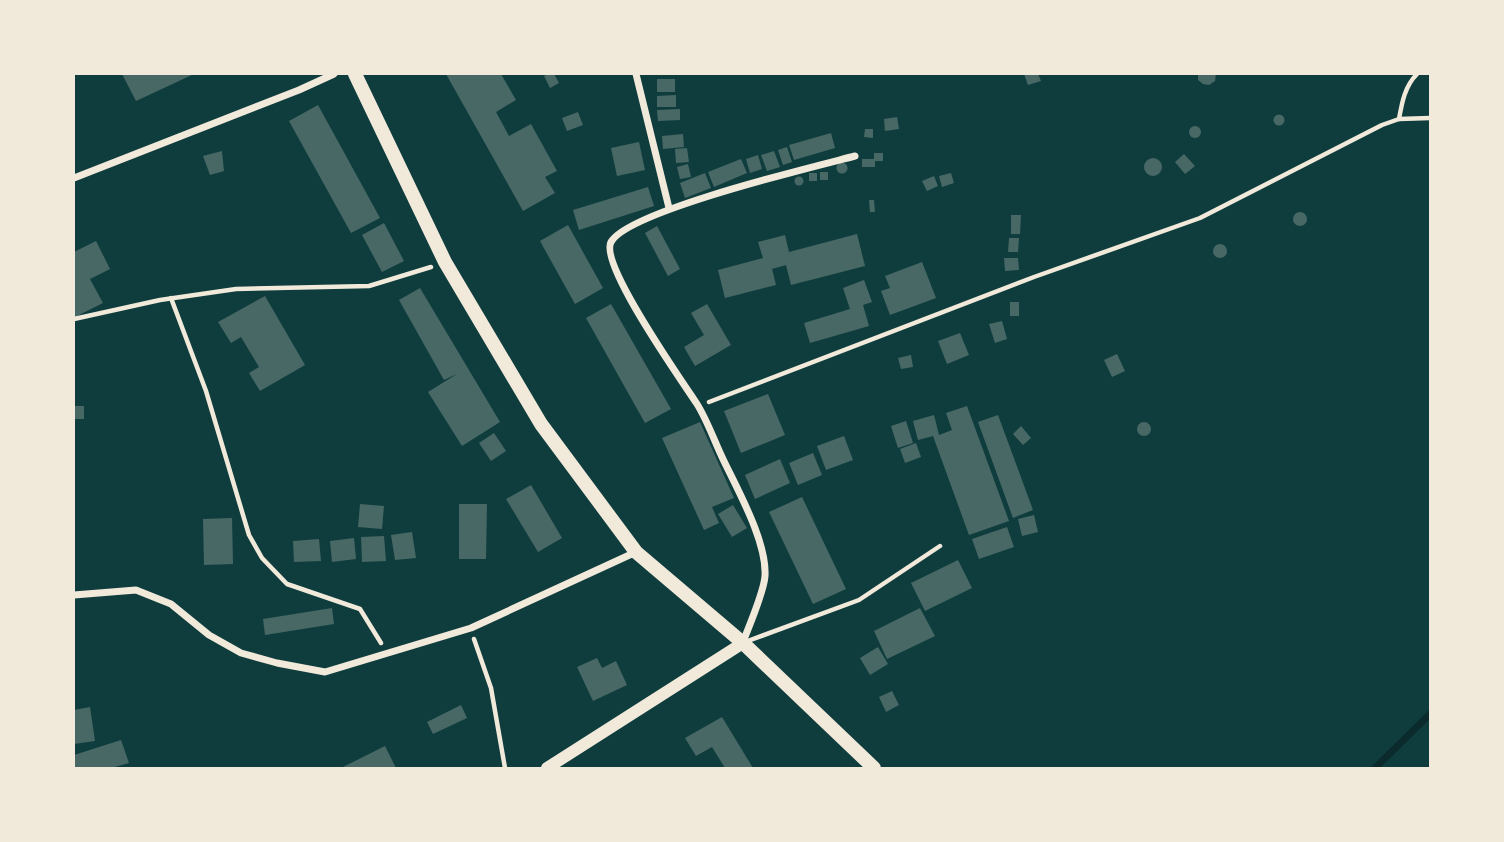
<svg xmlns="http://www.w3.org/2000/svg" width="1504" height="842" font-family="'PT Serif',serif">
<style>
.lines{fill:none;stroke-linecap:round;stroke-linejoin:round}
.stream{stroke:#0a2a2b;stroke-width:7}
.building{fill:#486865}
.path{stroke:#f1e9da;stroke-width:4.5}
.service{stroke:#f1e9da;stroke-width:4.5}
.minor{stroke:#f1e9da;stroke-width:7}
.tertiary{stroke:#f1e9da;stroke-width:12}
.primary{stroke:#f1e9da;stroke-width:14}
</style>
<rect width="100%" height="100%" fill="#0f3d3e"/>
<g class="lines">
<!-- stream -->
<polyline class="stream" points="1375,768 1430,714"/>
</g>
<!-- building -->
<g class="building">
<polygon points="122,74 194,74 136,101"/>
<polygon points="446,74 501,74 516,100 496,112 509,136 531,124 557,171 545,177 555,193 523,211"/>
<polygon points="549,74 554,74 559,83 550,88 544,76"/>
<polygon points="1024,74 1038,74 1041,81 1028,85"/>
<polygon points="1198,74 1216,74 1215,81 1209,85 1203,84 1198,80"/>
<rect x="657" y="79" width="18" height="13"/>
<polygon points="676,95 676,107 657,107 657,96"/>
<polygon points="318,105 380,218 351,233 289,121"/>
<polygon points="680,109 680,120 658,121 657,110"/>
<polygon points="578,112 583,125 567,131 562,118"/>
<circle cx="1279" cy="120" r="5.5"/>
<polygon points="897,117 899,129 885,131 884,119"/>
<circle cx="1195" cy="132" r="6"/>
<polygon points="865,129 873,129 873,138 864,137"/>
<polygon points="831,133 835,148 794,160 789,145"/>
<polygon points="683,134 684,147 663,149 662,136"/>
<polygon points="639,142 645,170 617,176 611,148"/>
<polygon points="787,147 792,162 783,165 778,150"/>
<polygon points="687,148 689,162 676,163 675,149"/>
<polygon points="222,151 224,171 210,175 203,156"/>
<polygon points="774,151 780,167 767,171 761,155"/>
<polygon points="874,153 883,153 883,161 875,161 875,167 862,167 862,159 874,159"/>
<polygon points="1184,154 1195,166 1185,174 1175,162"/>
<polygon points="758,155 762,169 750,173 746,159"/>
<circle cx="1153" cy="167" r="9"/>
<polygon points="741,159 747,173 714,187 708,172"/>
<circle cx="842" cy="168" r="5.5"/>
<polygon points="688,164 691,177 680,179 677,167"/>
<rect x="820" y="172" width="8" height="8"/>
<polygon points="705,173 711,188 685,198 680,183"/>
<rect x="809" y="173" width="8" height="8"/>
<polygon points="951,173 954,183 942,187 939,176"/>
<polygon points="934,176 938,186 927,191 922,181"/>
<circle cx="799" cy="181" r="4.5"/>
<polygon points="648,187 654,206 579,230 573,210"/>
<polygon points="869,200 874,200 875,212 870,212"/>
<circle cx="1300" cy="219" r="7"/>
<polygon points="1011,215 1021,215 1020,234 1011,234"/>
<polygon points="384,223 404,261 382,272 362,235"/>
<polygon points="568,225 603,288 575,304 540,241"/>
<polygon points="657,226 680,269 668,276 645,233"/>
<polygon points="857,234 865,266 791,285 786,265 772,269 776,285 725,298 718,270 763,258 758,242 785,235 789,252"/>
<polygon points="1009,238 1019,238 1018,252 1008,252"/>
<polygon points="96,241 110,269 90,279 103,303 75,317 74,252"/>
<circle cx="1220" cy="251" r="7"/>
<polygon points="1004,258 1018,258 1019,270 1005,271"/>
<polygon points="922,262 936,298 890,315 881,291 890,288 885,276"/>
<polygon points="864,280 872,302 863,305 869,326 810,343 804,323 850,309 843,288"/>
<polygon points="420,288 500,422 462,446 428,392 457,374 444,380 399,300"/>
<polygon points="265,296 305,365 260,391 249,373 259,367 241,337 231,343 218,322"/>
<rect x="1010" y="302" width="9" height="14"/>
<polygon points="611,304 671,409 645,423 586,318"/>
<polygon points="707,304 731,345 695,366 684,347 704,335 691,313"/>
<polygon points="1002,321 1007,339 995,343 989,324"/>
<polygon points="960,333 969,355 947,364 938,341"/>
<polygon points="1117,354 1125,371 1112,377 1104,360"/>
<polygon points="911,355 913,367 901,369 898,358"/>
<polygon points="768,394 785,435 741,453 724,411"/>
<rect x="74" y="406" width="10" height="13"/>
<polygon points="967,406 1009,521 969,535 933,436 918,440 913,421 934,415 939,435 952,430 946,413"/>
<polygon points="998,415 1033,510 1013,518 978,422"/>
<polygon points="906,421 913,443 898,448 891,426"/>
<circle cx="1144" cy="429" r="7"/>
<polygon points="700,422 734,498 712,507 719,523 704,530 662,438"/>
<polygon points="1021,426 1031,438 1023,445 1013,434"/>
<polygon points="494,433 506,451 491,461 479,443"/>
<polygon points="844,436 853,460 826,470 817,446"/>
<polygon points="916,443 921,457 905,463 900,449"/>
<polygon points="813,453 822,475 798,485 789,463"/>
<polygon points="780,459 790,483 755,499 745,475"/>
<polygon points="531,485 562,538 538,552 506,499"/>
<polygon points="802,497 846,589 813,604 769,512"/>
<polygon points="360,504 384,506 382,529 358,527"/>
<polygon points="459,504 487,504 486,559 459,559"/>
<polygon points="733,505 747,528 732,537 718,514"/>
<polygon points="1034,515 1038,532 1022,536 1018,519"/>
<polygon points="232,518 233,564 204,565 203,519"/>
<polygon points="1007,527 1014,547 979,559 972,539"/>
<polygon points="412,532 416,558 395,560 391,535"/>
<polygon points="384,536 386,561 362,562 361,537"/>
<polygon points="354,538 356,559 332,562 330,541"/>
<polygon points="319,539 321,561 294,562 293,541"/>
<polygon points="958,560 972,588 925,611 911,583"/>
<polygon points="332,608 334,624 265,635 263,619"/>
<polygon points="920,608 935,636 887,659 874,631"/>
<polygon points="878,647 888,664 870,675 860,658"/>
<polygon points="597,658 602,668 616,661 627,685 593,701 577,667"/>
<polygon points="892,691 899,705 886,712 879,697"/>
<polygon points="461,705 467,718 433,734 427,722"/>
<polygon points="90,707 95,741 74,744 74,710"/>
<polygon points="722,717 753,768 725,768 712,747 696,756 685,738"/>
<polygon points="121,740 129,763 111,768 74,768 74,755"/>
<polygon points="385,746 396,768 341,768"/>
</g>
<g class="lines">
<!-- path -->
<g class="path">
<path d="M1399 119C1402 102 1405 86 1417 74"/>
<polyline points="171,298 206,391 249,535 262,558 287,584 360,609 381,643"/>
<polyline points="74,319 160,300 236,289 369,286 431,267"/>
<polyline points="709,402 1034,277 1200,218 1382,125 1399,119 1430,118"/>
<polyline points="474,639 491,688 505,768"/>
</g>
<!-- service -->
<polyline class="service" points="745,642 859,600 940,546"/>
<!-- minor -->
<g class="minor">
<polyline points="636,74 669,208"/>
<polyline points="74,178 299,90 334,74"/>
<polyline points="74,595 136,590 171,604 209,635 241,653 277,663 325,672 471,628 636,552"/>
<path d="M743 642C749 626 764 592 765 576 767 541 737 489 722 457 714 440 707 420 697 404 682 381 599 264 611 242 628 211 813 167 855 156"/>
</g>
<!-- tertiary -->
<polyline class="tertiary" points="547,768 743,643"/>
<!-- primary -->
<polyline class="primary" points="355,74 445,262 541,424 636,552 743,643 874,768"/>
</g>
<!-- border -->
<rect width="1504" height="842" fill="none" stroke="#f1e9da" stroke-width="150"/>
</svg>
